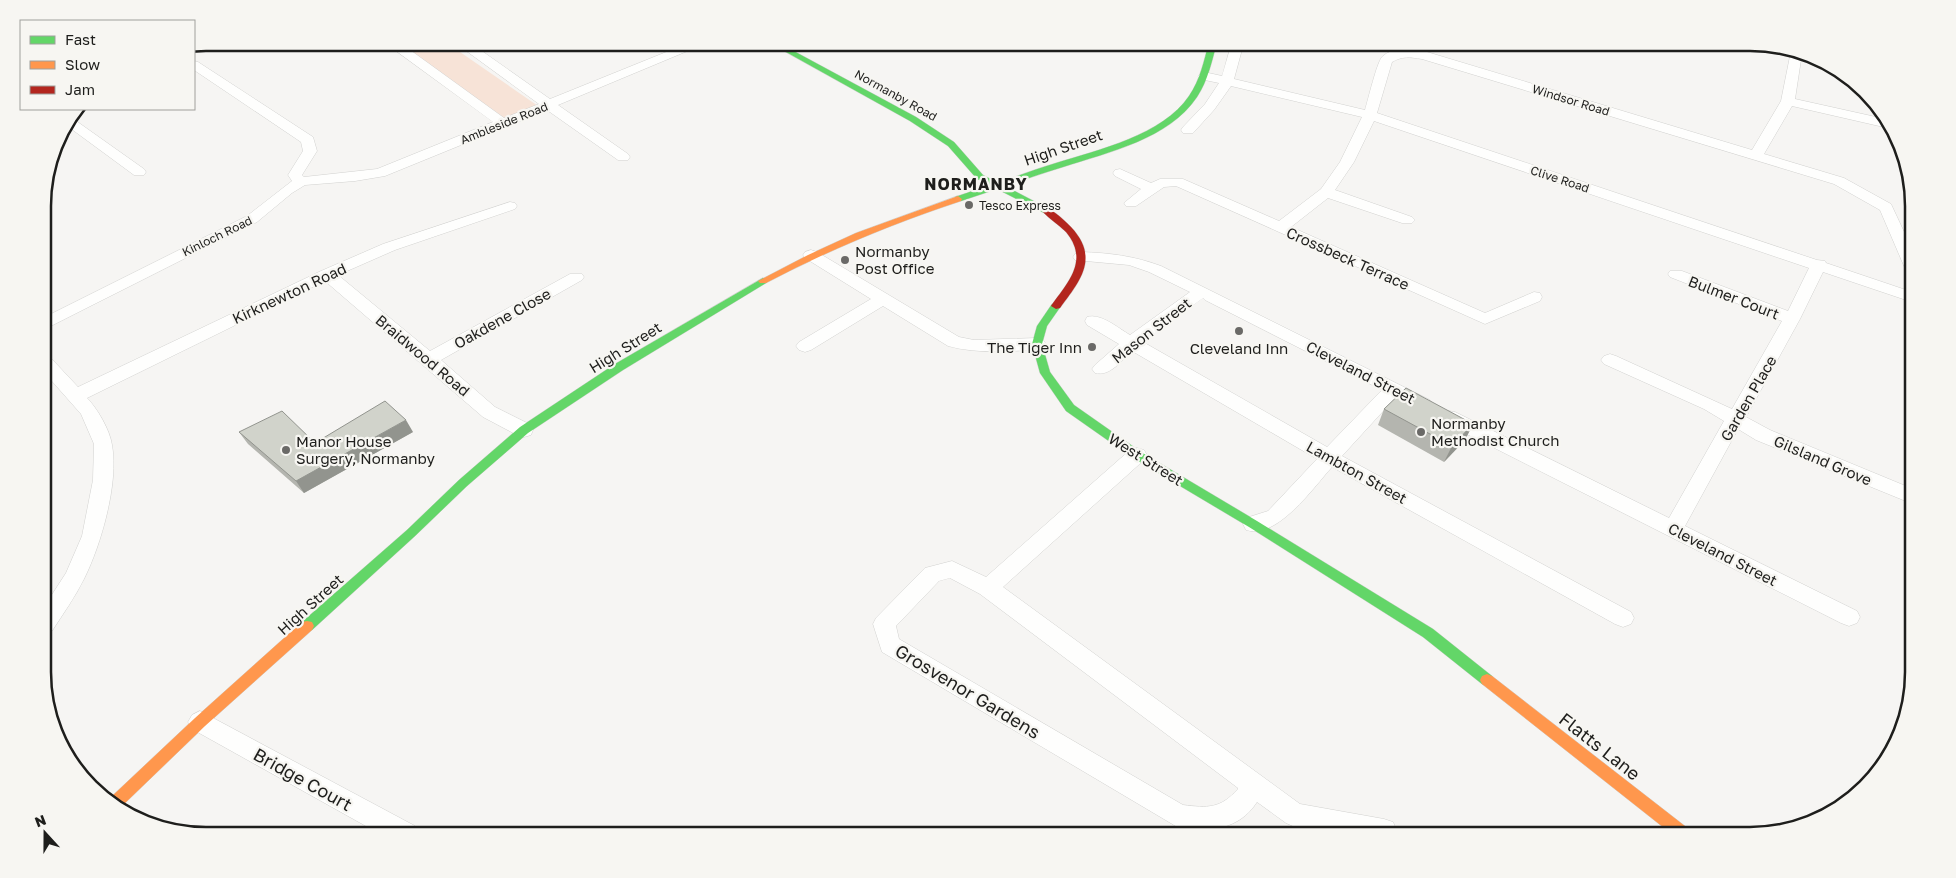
<svg xmlns="http://www.w3.org/2000/svg" width="1956" height="878" font-family="'Golos Text',sans-serif">
<style>
.green{fill:#f7e3d7}
.lines{fill:none;stroke-linecap:round;stroke-linejoin:round}
.street-casing{stroke:#d2d2d0;stroke-width:1}
.fast-casing{stroke:#d2d2d0;stroke-width:1}
.slow-casing{stroke:#d2d2d0;stroke-width:1}
.jam-casing{stroke:#d2d2d0;stroke-width:1}
.street{fill:#fefefd;fill-rule:evenodd}
.fast{fill:#63d668;fill-rule:evenodd}
.slow{fill:#ff974d;fill-rule:evenodd}
.jam{fill:#b3261e;fill-rule:evenodd}
.wall{fill:#b4b5af}
.shaded-wall{fill:#92948e}
.building{fill:#d1d3cb;stroke:#92948e}
.poi-dot{fill:#6a6967;stroke:#f7f6f2;stroke-width:2}
.labels{text-anchor:middle;dominant-baseline:central;stroke-width:4.5;stroke-linejoin:round;paint-order:stroke}
.far-street-label{font-size:12px;fill:#1e1e1c;stroke:#f7f6f2}
.far-poi-label{font-size:12px;fill:#1e1e1c;stroke:#f7f6f2;text-anchor:start}
.street-label{font-size:15px;fill:#1e1e1c;stroke:#f7f6f2}
.poi-label{font-size:15px;fill:#1e1e1c;stroke:#f7f6f2;text-anchor:start}
.far-district-label{font-size:16px;font-weight:bold;letter-spacing:1px;fill:#1e1e1c;stroke:#f7f6f2}
.near-street-label{font-size:18px;fill:#1e1e1c;stroke:#f7f6f2}
.rim{fill:none;stroke:#1e1e1c;stroke-width:2.5}
</style>
<rect width="100%" height="100%" fill="#f6f5f3"/>
<!-- green -->
<polygon class="green" points="396,43 447,43 538,106 507,120"/>
<g class="lines">
<!-- street casing -->
<g class="street-casing">
<g id="street">
<polygon points="384,42 399,42 504,118 539,104 454,42 469,42 550,99 691,42 709,42 558,105 628,154 630,157 628,160 618,160 547,110 385,176 355,181 305,185 292,193 257,222 43,330 43,318 247,216 292,181 288,175 303,151 301,142 194,70 194,61 198,62 313,137 317,151 302,175 304,177 377,169 493,122"/>
<path d="M1232 42H1244L1234 79 1365 110C1368 100 1377 62 1382 57 1393 46 1414 49 1427 52L1752 150 1781 101 1791 51 1802 53 1795 99 1885 119 1888 128 1792 106 1764 154 1844 178 1891 204 1912 249V271L1906 269 1904 266 1880 210 1834 184 1422 59C1410 57 1402 56 1392 62L1377 113 1817 260 1825 261 1826 263 1912 292V302L1823 272 1800 319 1746 417 1770 430 1913 489V504L1756 440 1738 429 1685 526 1857 611 1860 617 1857 623 1849 626 1841 623 1443 422 1440 417 1443 412 1449 411 1455 412 1669 518 1724 421 1704 409 1604 364 1601 360 1604 356 1610 354 1616 356 1732 409 1782 321 1670 277 1668 274 1670 271H1682L1788 311 1809 268 1374 121 1354 162 1335 190 1412 217 1415 220 1412 223H1402L1328 198 1291 227 1485 313 1534 292 1540 293 1542 297 1540 301 1485 324 1176 186 1164 187 1136 206H1126L1124 203 1141 189 1115 176 1113 173 1115 170 1120 169 1151 183 1160 179H1183L1279 221 1321 189 1340 162 1362 117 1231 86 1214 110 1193 133H1183L1181 130 1183 127 1205 104 1219 83 1200 79 1198 76 1204 72 1222 76Z"/>
<polygon points="1368,42 1361,47 1355,43 1355,42"/>
<polygon points="72,118 144,169 146,172 144,175 134,175 66,125"/>
<path d="M510 202 515 203 517 206 515 209 395 250 338 275 430 351 570 274H582L584 277 582 280 441 360 495 407 531 425 533 430 531 435 524 437 517 435 483 417 325 281 87 398C97 408 110 430 112 445 119 483 101 545 84 579 75 597 63 614 52 631L44 634V607L66 573 82 536 93 480 94 444 81 414 43 371V354L49 356 78 387 321 271 383 244Z"/>
<path d="M811 250 817 252 959 337 974 340 1037 338 1043 340 1046 344 1043 348 1037 350C1007 351 977 354 948 346L883 306 811 350 805 352 799 350 796 346 799 342 871 299 805 258 803 255 805 252Z"/>
<path d="M1081 252C1110 253 1134 256 1161 266L1430 400 1433 404 1430 408 1424 410 1396 397 1342 456 1631 612 1634 618 1631 624 1623 627 1615 624 1332 467C1313 488 1277 540 1246 530L1243 524 1246 518 1268 511 1317 459 1132 351C1122 360 1110 377 1095 373L1092 369 1095 365 1119 344 1087 325 1085 321 1087 317C1101 313 1118 328 1130 335L1190 292 1149 272 1129 265 1075 260 1073 257 1075 254ZM1203 298 1205 300 1382 390 1327 447 1143 342Z"/>
<path d="M1137 448 1144 450 1147 455 1144 460 1003 587 1300 804 1384 819 1393 822 1397 831 1395 835H1340L1295 827 1286 823 1257 802C1239 830 1210 832 1179 828L882 652 873 624 876 618 925 568 952 561 986 577 1130 450ZM950 578 980 594 1238 788V789C1220 809 1208 808 1183 805L899 639 896 626 939 581Z"/>
<polygon points="200,711 415,826 418,835 382,835 192,729 188,722 192,715"/>
</g>
</g>
<!-- fast casing -->
<g class="fast-casing">
<g id="fast">
<path d="M768 42H777L916 117 954 142 983 175 998 183C1017 176 1036 169 1056 163 1098 150 1163 135 1189 96 1200 80 1204 61 1209 42H1217C1212 61 1208 80 1197 97 1169 139 1109 152 1063 167 1043 173 1024 180 1005 186L1049 209V213L1046 214 997 189 961 201H955V197L990 185 977 179 948 146 910 121Z"/>
<polygon points="763,278 768,281 766,283 623,370 528,433 467,486 415,536 312,630 307,631 302,630 300,626 302,622 407,530 459,480 520,427 615,364"/>
<polygon points="1056,303 1061,306 1047,326 1042,344 1050,372 1074,405 1141,452 1257,521 1433,629 1492,676 1494,680 1492,684 1487,686 1482,684 1423,637 1249,527 1133,458 1066,411 1040,373 1032,344 1037,326 1052,304"/>
</g>
</g>
<!-- slow casing -->
<g class="slow-casing">
<g id="slow">
<path d="M958 196 962 199 961 201C894 223 829 250 766 283H760L758 281 808 255 856 233Z"/>
<polygon points="307,621 312,622 314,626 312,630 205,726 122,806 110,798 195,718 302,622"/>
<polygon points="1487,674 1492,676 1690,830 1693,835 1673,835 1482,684 1480,680 1482,676"/>
</g>
</g>
<!-- jam casing -->
<g class="jam-casing">
<path id="jam" d="M1046 208C1055 211 1064 220 1071 227 1100 258 1080 281 1060 308L1056 309 1051 306C1067 283 1090 261 1066 232 1058 224 1049 219 1042 211Z"/>
</g>
<!-- street -->
<use href="#street" class="street"/>
<!-- fast -->
<use href="#fast" class="fast"/>
<!-- slow -->
<use href="#slow" class="slow"/>
<!-- jam -->
<use href="#jam" class="jam"/>
</g>
<!-- wall -->
<g class="wall">
<polygon points="1384,409 1473,424 1465,440 1444,462 1378,425"/>
<polygon points="239,432 315,443 413,432 304,493 248,444"/>
</g>
<!-- shaded-wall -->
<g class="shaded-wall">
<polygon points="406,420 413,432 304,493 296,481"/>
<polygon points="1473,424 1465,440 1444,462 1452,446"/>
</g>
<!-- building -->
<g class="building">
<polygon points="1406,388 1473,424 1452,446 1384,409"/>
<polygon points="385,401 406,420 296,481 239,432 282,411 315,443"/>
</g>
<!-- markers -->
<g class="poi-dot">
<circle cx="969" cy="205" r="5"/>
<circle cx="845" cy="260" r="5"/>
<circle cx="1239" cy="331" r="5"/>
<circle cx="1092" cy="347" r="5"/>
<circle cx="1421" cy="432" r="5"/>
<circle cx="286" cy="450" r="5"/>
</g>
<g class="labels">
<!-- far-street labels -->
<g class="far-street-label">
<text transform="translate(896 95) rotate(29)">Normanby Road</text>
<text transform="translate(1571 100) rotate(17)">Windsor Road</text>
<text transform="translate(504 123) rotate(-22)">Ambleside Road</text>
<text transform="translate(1560 179) rotate(18)">Clive Road</text>
<text transform="translate(217 236) rotate(-26)">Kinloch Road</text>
</g>
<!-- far-poi labels -->
<g class="far-poi-label">
<text x="979" y="205">Tesco Express</text>
</g>
<!-- street labels -->
<g class="street-label">
<text transform="translate(1063 147) rotate(-19)">High Street</text>
<text transform="translate(1348 258) rotate(24)">Crossbeck Terrace</text>
<text transform="translate(289 293) rotate(-25)">Kirknewton Road</text>
<text transform="translate(1734 297) rotate(21)">Bulmer Court</text>
<text transform="translate(502 318) rotate(-29)">Oakdene Close</text>
<text transform="translate(1151 330) rotate(-38)">Mason Street</text>
<text transform="translate(625 347) rotate(-32)">High Street</text>
<text transform="translate(423 355) rotate(40)">Braidwood Road</text>
<text transform="translate(1361 372) rotate(27)">Cleveland Street</text>
<text transform="translate(1748 398) rotate(-60)">Garden Place</text>
<text transform="translate(1146 459) rotate(32)">West Street</text>
<text transform="translate(1823 460) rotate(23)">Gilsland Grove</text>
<text transform="translate(1357 472) rotate(29)">Lambton Street</text>
<text transform="translate(1723 554) rotate(27)">Cleveland Street</text>
<text transform="translate(310 604) rotate(-42)">High Street</text>
</g>
<!-- poi labels -->
<g class="poi-label">
<text x="855" y="251">Normanby<tspan x="855" dy="17">Post Office</tspan></text>
<text x="1082" y="347" text-anchor="end">The Tiger Inn</text>
<text x="1239" y="348" text-anchor="middle">Cleveland Inn</text>
<text x="1431" y="423">Normanby<tspan x="1431" dy="17">Methodist Church</tspan></text>
<text x="296" y="441">Manor House<tspan x="296" dy="17">Surgery, Normanby</tspan></text>
</g>
<!-- far-district labels -->
<g class="far-district-label">
<text x="976" y="184">NORMANBY</text>
</g>
<!-- near-street labels -->
<g class="near-street-label">
<text transform="translate(968 691) rotate(31)">Grosvenor Gardens</text>
<text transform="translate(1600 746) rotate(38)">Flatts Lane</text>
<text transform="translate(303 779) rotate(29)">Bridge Court</text>
</g>
</g>
<!-- crop -->
<path d="M0 0H1956V878H0ZM206 51H1750A155 155 0 0 1 1905 206V672A155 155 0 0 1 1750 827H206A155 155 0 0 1 51 672V206A155 155 0 0 1 206 51Z" fill="#f7f6f2" fill-rule="evenodd"/>
<path class="rim" d="M206 51H1750A155 155 0 0 1 1905 206V672A155 155 0 0 1 1750 827H206A155 155 0 0 1 51 672V206A155 155 0 0 1 206 51Z"/>
<!-- legend -->
<rect x="20" y="20" width="175" height="90" fill="#f7f6f2" stroke="#a0a09c"/>
<rect x="30" y="36" width="25" height="8" fill="#63d668" stroke="#a0a09c"/>
<text x="65" y="45" font-size="15" fill="#1e1e1c">Fast</text>
<rect x="30" y="61" width="25" height="8" fill="#ff974d" stroke="#a0a09c"/>
<text x="65" y="70" font-size="15" fill="#1e1e1c">Slow</text>
<rect x="30" y="86" width="25" height="8" fill="#b3261e" stroke="#a0a09c"/>
<text x="65" y="95" font-size="15" fill="#1e1e1c">Jam</text>
<!-- north arrow -->
<g transform="translate(45 833) rotate(339)" stroke="#f7f6f2" stroke-width="4" paint-order="stroke">
<path d="M0-4L9 19L0 12L-9 19Z" fill="#1e1e1c"/>
<text y="-8" font-size="14" font-weight="bold" text-anchor="middle" fill="#1e1e1c">N</text>
</g>
</svg>
